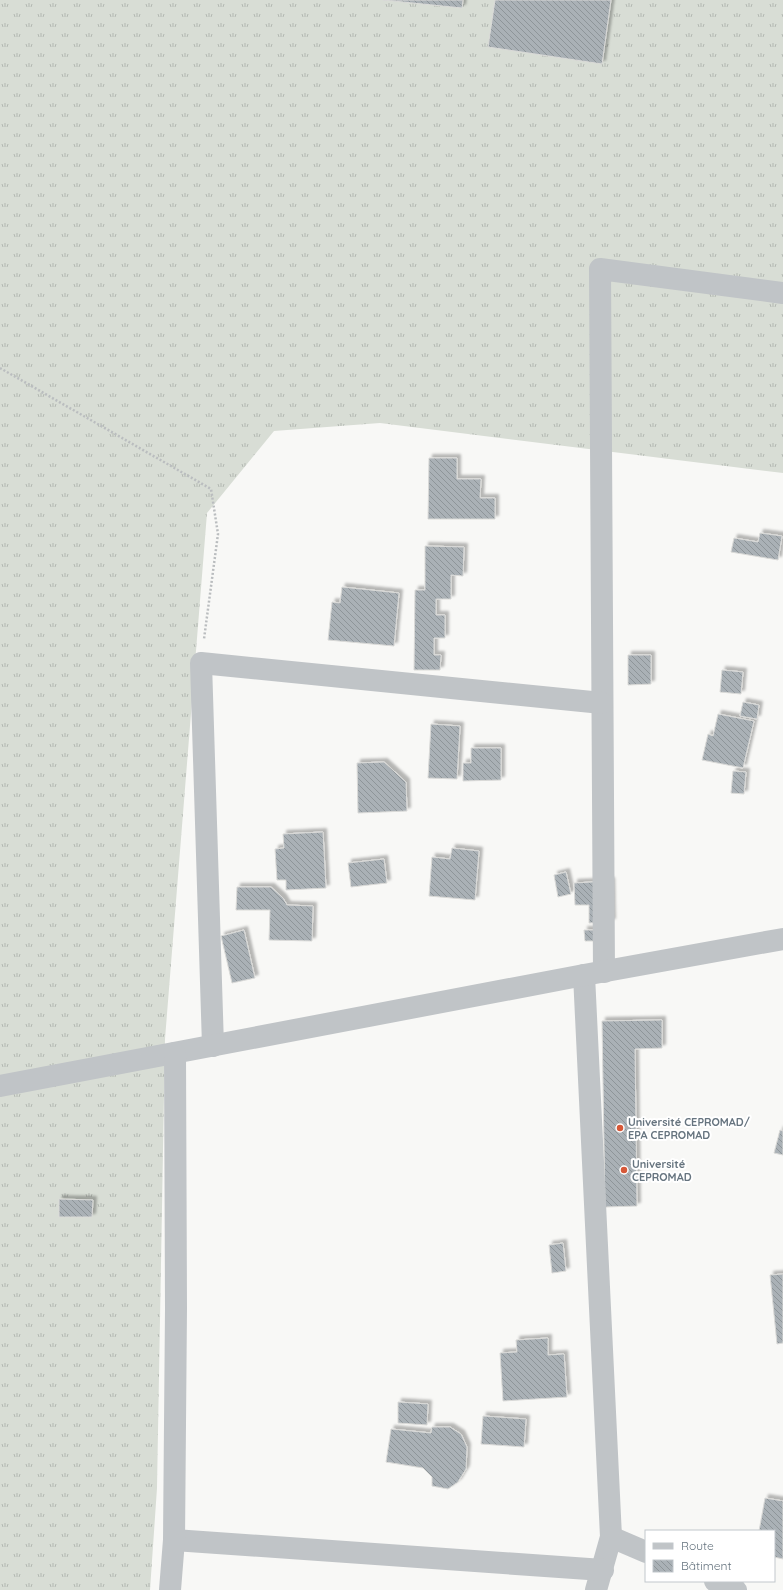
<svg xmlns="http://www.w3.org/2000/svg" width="783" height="1590" font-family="Quicksand,sans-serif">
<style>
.grass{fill:url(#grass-tufts)}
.building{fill:url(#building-back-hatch);stroke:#dadad8;filter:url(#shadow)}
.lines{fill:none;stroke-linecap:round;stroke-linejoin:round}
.path{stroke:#babdbf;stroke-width:2.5;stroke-dasharray:2 2;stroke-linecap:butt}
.minor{stroke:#c0c4c7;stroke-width:22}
.poi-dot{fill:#d65838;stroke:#fff;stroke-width:1.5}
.labels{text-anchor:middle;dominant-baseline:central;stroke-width:4;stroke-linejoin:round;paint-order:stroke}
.poi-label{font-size:11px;font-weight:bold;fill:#66747f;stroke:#fff;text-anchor:start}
</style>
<defs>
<pattern id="grass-tufts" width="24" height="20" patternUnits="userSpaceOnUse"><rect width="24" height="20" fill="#d8ddd5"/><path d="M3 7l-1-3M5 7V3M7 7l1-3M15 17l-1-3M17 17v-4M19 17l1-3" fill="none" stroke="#b3b8b2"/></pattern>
<pattern id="building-back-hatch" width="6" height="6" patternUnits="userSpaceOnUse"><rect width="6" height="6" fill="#aab1b6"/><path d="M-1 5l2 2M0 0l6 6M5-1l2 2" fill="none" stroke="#8e9599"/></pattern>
<filter id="shadow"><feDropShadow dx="3.5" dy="-3.5" stdDeviation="1" flood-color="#0004"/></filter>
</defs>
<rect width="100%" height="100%" fill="#f8f8f6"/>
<!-- grass -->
<polygon class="grass" points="0,0 783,0 783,473 380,423 274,431 207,513 165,1039 157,1488 150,1590 0,1590"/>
<!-- building -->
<g class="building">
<polygon points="383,0 463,0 462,8"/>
<polygon points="495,0 611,0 602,64 488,47"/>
<polygon points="429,458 457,458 457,479 481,479 480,498 495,498 495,519 428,519"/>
<polygon points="760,533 782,536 778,560 731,552 734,538 758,542"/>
<polygon points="425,546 464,547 463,576 451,575 451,599 436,599 436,615 445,615 445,638 434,638 434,655 441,655 440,670 414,670 415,590 425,590"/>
<polygon points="342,587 399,593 394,646 328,640 332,602 340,603"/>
<polygon points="628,655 651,655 651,684 628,685"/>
<polygon points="722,670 743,672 741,694 720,692"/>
<polygon points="743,702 759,705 757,719 740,716"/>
<polygon points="718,714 754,721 743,768 702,760 708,734 713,736"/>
<polygon points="431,724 460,726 457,779 428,778"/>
<polygon points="471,748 501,748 501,780 463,781 463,763 471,763"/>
<polygon points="384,762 406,782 407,811 358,813 357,763"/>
<polygon points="733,771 746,772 744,794 731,793"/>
<polygon points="323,832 326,888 286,890 286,880 277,880 275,849 284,848 283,834"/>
<polygon points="452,848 479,851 475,900 429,896 432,857 450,859"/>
<polygon points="384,859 387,883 351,887 348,863"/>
<polygon points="566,872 571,894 558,897 554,875"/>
<polygon points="611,881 612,922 589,923 589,905 575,905 574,883"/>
<polygon points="237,887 271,887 283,898 287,905 313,906 312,941 269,940 270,910 236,910"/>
<polygon points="244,930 255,978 232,983 221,936"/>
<polygon points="584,930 599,930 599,941 585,941"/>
<polygon points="662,1020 662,1048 635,1049 637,1206 605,1207 602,1021"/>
<polygon points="780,1130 783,1131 783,1155 774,1153"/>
<polygon points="59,1199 93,1200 92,1217 59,1217"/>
<polygon points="563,1243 566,1271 552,1273 549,1245"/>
<polygon points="783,1274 783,1343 777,1344 770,1275"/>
<polygon points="548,1338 548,1355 564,1354 567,1397 503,1401 500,1353 517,1352 516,1340"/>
<polygon points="398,1402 428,1404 427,1425 398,1423"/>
<polygon points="483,1416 526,1419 524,1447 481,1444"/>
<polygon points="432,1427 450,1427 461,1434 467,1447 466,1469 458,1482 448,1489 432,1486 432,1477 423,1468 386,1462 391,1429 431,1433"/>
<polygon points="765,1498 783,1501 783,1559 774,1557 774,1531 759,1531"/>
</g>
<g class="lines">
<!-- path -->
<polyline class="path" points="0,368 211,489 218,534 204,639"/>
<!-- minor -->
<g class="minor">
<polyline points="604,972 600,269 783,293"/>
<polyline points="584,975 611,1537 596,1590"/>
<polyline points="213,1046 201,663 602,703"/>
<polyline points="0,1086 584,975 783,939"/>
<polyline points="611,1537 646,1552"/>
<polyline points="174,1540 603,1570"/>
<polyline points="715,1581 736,1590"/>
<polyline points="170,1590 174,1540 176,1308 175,1053"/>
</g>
</g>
<!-- markers -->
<g class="poi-dot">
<circle cx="620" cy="1128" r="4"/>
<circle cx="624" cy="1170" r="4"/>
</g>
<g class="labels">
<!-- poi labels -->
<g class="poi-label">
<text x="628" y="1122">Université CEPROMAD/<tspan x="628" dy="13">EPA CEPROMAD</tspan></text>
<text x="632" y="1164">Université<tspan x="632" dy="13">CEPROMAD</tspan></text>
</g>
</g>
<!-- legend -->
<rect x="645" y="1530" width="130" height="52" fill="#ffffff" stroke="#c2c7cc"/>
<rect x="653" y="1543" width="20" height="6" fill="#c0c4c7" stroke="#c2c7cc"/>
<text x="681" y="1550" font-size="12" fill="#66747f">Route</text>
<rect x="653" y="1560" width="20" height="12" fill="url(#building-back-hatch)" stroke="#c2c7cc"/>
<text x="681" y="1570" font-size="12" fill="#66747f">Bâtiment</text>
</svg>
